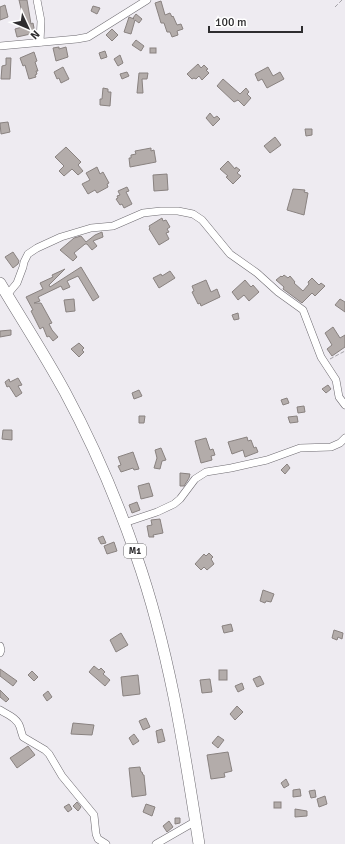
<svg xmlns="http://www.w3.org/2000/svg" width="345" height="844" font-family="Signika,sans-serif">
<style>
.building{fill:#b3acaa;stroke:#898280}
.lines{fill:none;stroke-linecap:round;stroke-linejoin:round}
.minor-casing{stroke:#6e6b71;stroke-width:8}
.highway-casing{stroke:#6e6b71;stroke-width:12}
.path{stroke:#a5a3a8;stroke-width:1;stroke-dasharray:4 2;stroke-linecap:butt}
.minor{stroke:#fff;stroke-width:7}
.highway{stroke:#fff;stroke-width:11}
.labels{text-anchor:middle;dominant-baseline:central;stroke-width:3.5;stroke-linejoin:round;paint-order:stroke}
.shield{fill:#fff;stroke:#6d6c6d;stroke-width:1}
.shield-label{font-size:9px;font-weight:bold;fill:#2e2d2f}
</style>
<rect width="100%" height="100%" fill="#eeebf1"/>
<!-- building -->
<g class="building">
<polygon points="19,0 27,0 31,24 33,23 35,33 17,37 15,29 22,27 22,26 25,25"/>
<polygon points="161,1 165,15 170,13 172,17 173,16 177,25 181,24 183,29 177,31 178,35 172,37 170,32 167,32 164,23 161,23 155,3"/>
<polygon points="5,5 8,17 0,20 0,7"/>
<polygon points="93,6 100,8 97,14 91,11"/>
<polygon points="136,14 142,19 139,23 135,20 131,34 124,32 129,17 134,19 133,18"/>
<polygon points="112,29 118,35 112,41 106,35"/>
<polygon points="136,40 144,46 141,51 132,45"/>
<polygon points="59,47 59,49 66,47 68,57 56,61 53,48"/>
<rect x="150" y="48" width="6" height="5"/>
<polygon points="105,51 107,57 101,59 99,53"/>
<polygon points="34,52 37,61 35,62 38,71 36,71 37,74 35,75 36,77 29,79 25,65 23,66 20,58"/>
<polygon points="120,55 123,63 118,66 114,59"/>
<polygon points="6,58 11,58 10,79 1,79 2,66 6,65"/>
<polygon points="198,64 201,68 204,65 208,69 206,70 209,73 202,80 199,76 196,79 194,78 192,79 187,74"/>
<polygon points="63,67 69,79 61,83 59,78 57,79 54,72"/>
<polygon points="268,67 273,76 280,72 284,79 267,88 262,79 258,81 255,74"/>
<polygon points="127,72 129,76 122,79 120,74"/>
<polygon points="139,73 148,73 147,79 142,79 143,93 137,93"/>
<polygon points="223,79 240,94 246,88 249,92 247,94 251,98 244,106 238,100 234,102 217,86"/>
<polygon points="103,88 108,89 108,92 111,92 110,106 100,105 100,99 102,99"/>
<polygon points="210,113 214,118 217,116 220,119 213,126 206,118"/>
<polygon points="8,122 10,132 1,134 0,123"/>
<polygon points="305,129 312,129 312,135 306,136"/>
<polygon points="275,137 281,145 270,153 264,146"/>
<polygon points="66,147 81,162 78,165 83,171 78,175 72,169 64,176 59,171 64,166 55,157"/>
<polygon points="151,148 151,151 154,150 156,162 130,167 129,158 131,158 131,155 136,154 135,151"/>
<polygon points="228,161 235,169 236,167 240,170 237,173 241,176 233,184 226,177 228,176 220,169"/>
<polygon points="97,167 100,174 103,172 109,183 107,184 108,187 97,193 95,190 88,194 82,184 90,180 86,173"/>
<polygon points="167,174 168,190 154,191 153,175"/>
<polygon points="127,187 129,191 126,192 132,204 124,208 122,204 120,205 116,199 118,198 117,196 120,195 118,191"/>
<polygon points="293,189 305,190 304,192 308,193 304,215 287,210"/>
<polygon points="162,218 163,221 166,220 170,227 167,229 169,232 166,233 169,239 159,245 149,229 150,228 149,226"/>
<polygon points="102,232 103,237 93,241 97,246 92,250 87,244 85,244 74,253 77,257 73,261 60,250 74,238 81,236 86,242 95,235"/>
<polygon points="13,252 19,261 18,264 13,268 5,257"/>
<polygon points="81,267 99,297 93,301 78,276 67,281 70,287 63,290 61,286 38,297 40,301 34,303 41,303 52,323 49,324 52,330 58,337 53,341 49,336 47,337 43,327 40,329 31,311 33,310 26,297 43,289 40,283 53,277 52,275 65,269 49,285 50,287"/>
<polygon points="170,271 175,278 159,288 153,278 161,274 162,276"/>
<polygon points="284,275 288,278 290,276 295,282 294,283 303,291 309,284 308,282 312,278 319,285 321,283 325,286 315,296 312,293 302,303 283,289 284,287 276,280 281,276 282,277"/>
<polygon points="206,280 211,292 217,289 220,297 201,306 200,303 198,304 192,292 194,291 192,286"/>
<polygon points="245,280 251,287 253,285 259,292 249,301 244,295 238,300 232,292"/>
<polygon points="74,299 75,311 66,312 64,300"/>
<polygon points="340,299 345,302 345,312 335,305"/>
<polygon points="238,313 239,319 234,320 232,315"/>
<polygon points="333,327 340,338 345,335 345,347 332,356 327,349 332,345 325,333"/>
<polygon points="11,330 11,335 0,337 0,331"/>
<polygon points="79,343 84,348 82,350 84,352 79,357 71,349"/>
<polygon points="18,378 22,385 18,386 22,393 16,397 9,386 7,387 5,382 9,379 10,382"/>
<polygon points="328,385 331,389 326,393 322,389"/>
<polygon points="139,390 142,396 134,399 132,393"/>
<polygon points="287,398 289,403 283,405 281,400"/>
<polygon points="304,406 305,412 298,413 297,407"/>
<polygon points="139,416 145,416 144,423 139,423"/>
<polygon points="297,416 298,422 290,423 288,417"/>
<polygon points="3,430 12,430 12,440 2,439"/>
<polygon points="247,437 248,441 251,440 254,448 256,447 258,452 245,457 243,450 232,454 228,442"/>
<polygon points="206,438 210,450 213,449 215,455 211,456 212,460 201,463 195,441"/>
<polygon points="161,448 166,460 162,461 160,469 154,468 157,458 155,450"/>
<polygon points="133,452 139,469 134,470 133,468 121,472 118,466 121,465 118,457"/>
<polygon points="287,464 290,468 285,474 281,470"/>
<polygon points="180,473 190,474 189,478 184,486 180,486"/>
<polygon points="149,483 153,496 141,499 138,486"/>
<polygon points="137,502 140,510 132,513 129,505"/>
<polygon points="160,519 163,533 153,535 154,537 149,537 147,526 152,525 151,520"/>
<polygon points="103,536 106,543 101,544 98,538"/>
<polygon points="114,542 117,551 107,554 104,546"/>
<polygon points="209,553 213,557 211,559 214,564 207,570 204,567 201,570 195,564 204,554 206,556"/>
<polygon points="263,590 274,594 271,602 266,601 265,603 260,601"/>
<polygon points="231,624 233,631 224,633 222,626"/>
<polygon points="334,630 343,633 342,639 338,637 337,640 332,638"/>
<polygon points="121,633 128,645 116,652 110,640"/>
<polygon points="94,666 99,670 101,668 105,672 103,674 110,680 105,686 89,672"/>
<polygon points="0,669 17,681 13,686 0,676"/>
<rect x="219" y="670" width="8" height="10"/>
<polygon points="32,671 38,677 34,681 28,675"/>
<polygon points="138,675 140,694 123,696 121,677"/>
<polygon points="260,676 264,684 257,687 253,679"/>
<polygon points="210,679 212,692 202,693 200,680"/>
<polygon points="242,683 244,689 238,692 235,686"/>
<polygon points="0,690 9,699 6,702 0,697"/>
<polygon points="48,691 52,697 47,701 43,695"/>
<polygon points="237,706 243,712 235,720 230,714"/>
<polygon points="146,718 150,727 143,730 139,721"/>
<polygon points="73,723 94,725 92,735 71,734"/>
<polygon points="162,729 165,741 158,743 156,731"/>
<polygon points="134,734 139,741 133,745 129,738"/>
<polygon points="218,736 224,740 218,748 212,743"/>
<polygon points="28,746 35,755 17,768 10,758"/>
<polygon points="228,752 232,771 224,773 225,777 211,779 207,755"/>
<polygon points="140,767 141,772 142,772 143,775 144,775 146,795 132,797 129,768"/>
<polygon points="286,779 289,785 284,788 281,783"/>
<polygon points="300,789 301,796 293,797 293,790"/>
<polygon points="315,790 316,797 311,798 309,791"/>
<polygon points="325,796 327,804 319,807 317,799"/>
<polygon points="77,802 81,807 78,811 73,806"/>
<rect x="274" y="802" width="7" height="6"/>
<polygon points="69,804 72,809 68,812 64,807"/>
<polygon points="146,804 155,807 152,816 143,812"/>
<polygon points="295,809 307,811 307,816 295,817"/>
<polygon points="175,818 180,818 180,823 175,824"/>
<polygon points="169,821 173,827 167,832 163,826"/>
</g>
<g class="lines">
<!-- minor casing -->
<g class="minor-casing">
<g id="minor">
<polyline points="37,0 41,21 40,42"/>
<polyline points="0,46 77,39 88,37 147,0"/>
<polyline points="7,295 17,283 23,267 24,262 28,254 37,248 61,237 91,228 113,226 143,213 161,211 178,211 193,214 202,220 230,254 257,273 278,292 303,310 321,357 336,380 339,397 345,405"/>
<polyline points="124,523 157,512 174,504 180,499 195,479 206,472 231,468 267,460 300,448 331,447 340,443 345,438"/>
<polyline points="0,646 1,650 0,653"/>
<path d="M0 710C8 715 17 718 20 727 21 731 22 734 23 737L45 750 49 754 62 776 94 815 96 834 98 839 106 844"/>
<polyline points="156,844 196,821"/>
</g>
</g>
<!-- highway casing -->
<g class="highway-casing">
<path id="highway" d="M0 283C22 320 45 355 65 392 93 444 117 500 136 555 169 649 184 747 199 844"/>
</g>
<!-- path -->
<g class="path">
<polyline points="335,7 342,0"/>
<polyline points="330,359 345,351"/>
</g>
<!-- minor -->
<use href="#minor" class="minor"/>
<!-- highway -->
<use href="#highway" class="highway"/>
</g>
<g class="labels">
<!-- shield labels -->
<rect class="shield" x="124" y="544" width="22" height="14" rx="3"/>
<g class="shield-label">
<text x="135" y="551">M1</text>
</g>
</g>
<!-- north arrow -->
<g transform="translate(28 28) rotate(134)" stroke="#ffffff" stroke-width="3" paint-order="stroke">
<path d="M0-3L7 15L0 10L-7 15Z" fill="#2e2d2f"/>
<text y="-6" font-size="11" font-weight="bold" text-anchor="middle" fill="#2e2d2f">N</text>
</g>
<!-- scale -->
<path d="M209 26v6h93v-6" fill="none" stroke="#2e2d2f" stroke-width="2"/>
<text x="215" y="26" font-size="12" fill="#2e2d2f" stroke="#ffffff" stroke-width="3" paint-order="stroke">100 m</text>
</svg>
